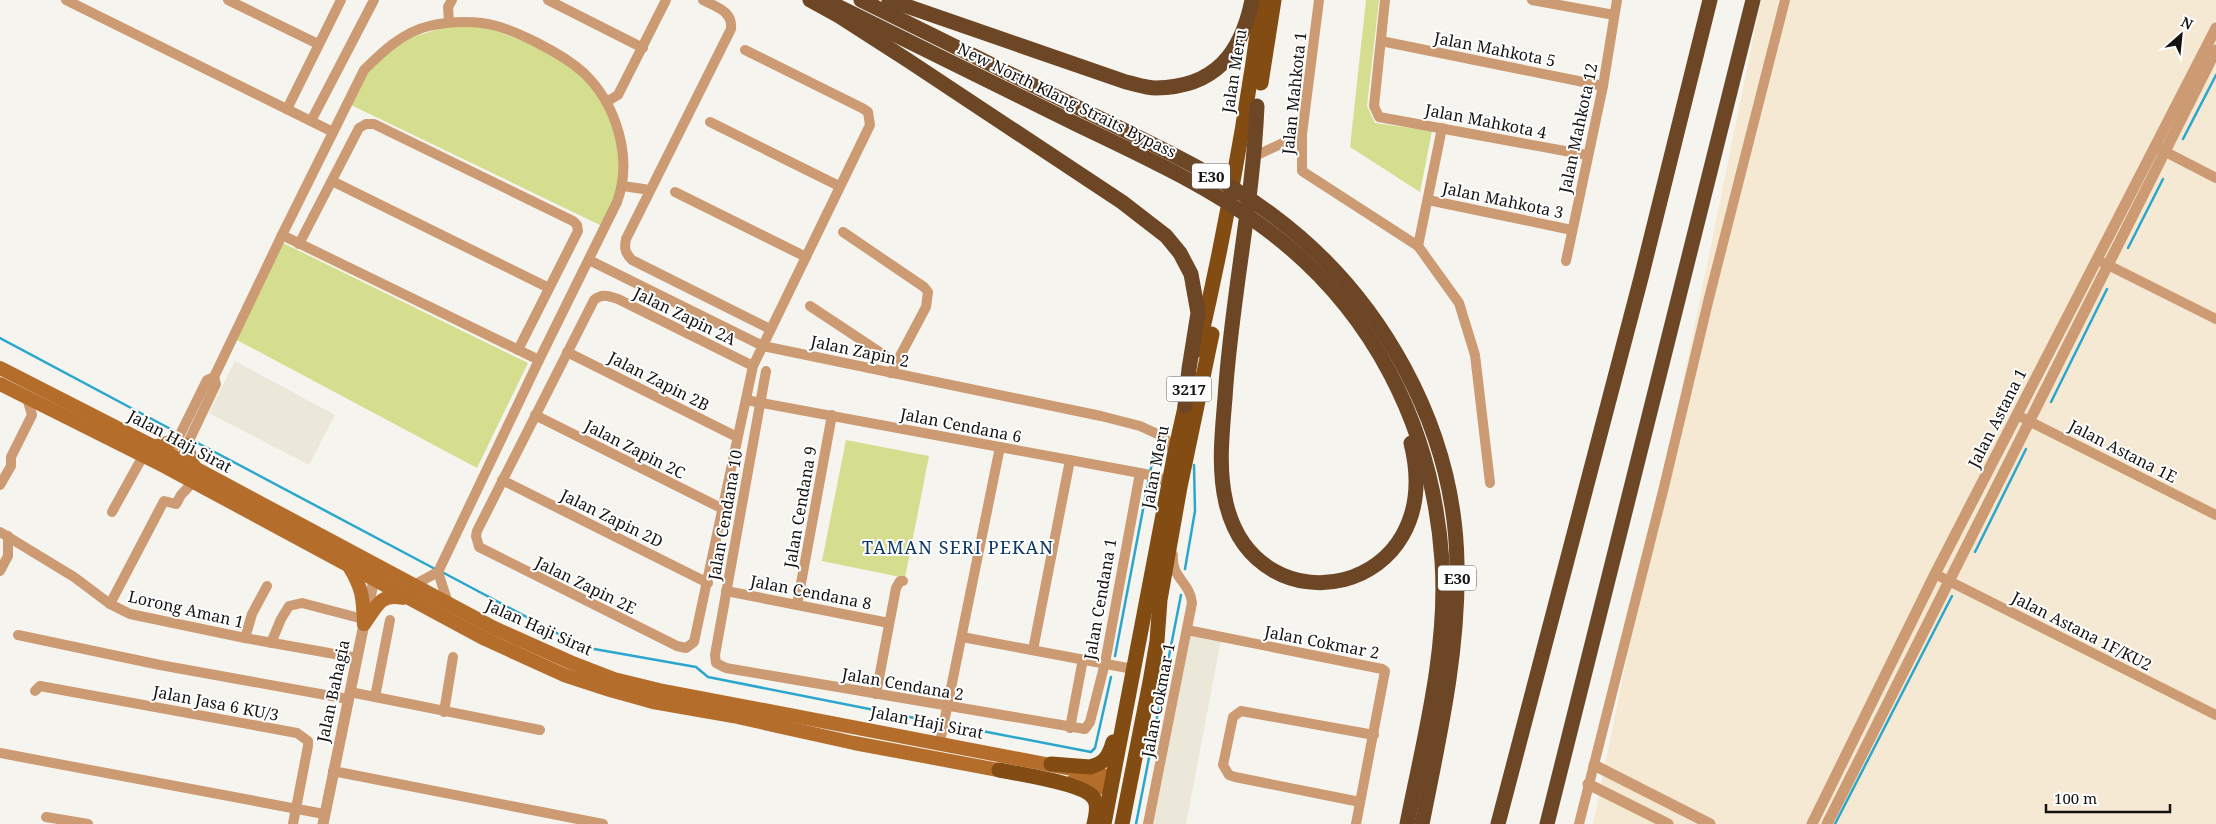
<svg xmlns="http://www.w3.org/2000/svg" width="2216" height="824" font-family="'Noto Serif',serif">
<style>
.built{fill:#ebe8da}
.industrial{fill:#f5e9d4}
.green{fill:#d4de8e}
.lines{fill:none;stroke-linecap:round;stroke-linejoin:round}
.stream{stroke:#2ba7ce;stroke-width:2.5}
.minor{stroke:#cc9b73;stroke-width:10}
.tertiary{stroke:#cc9b73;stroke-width:11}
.secondary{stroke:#b56d2b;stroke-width:14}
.trunk{stroke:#824c12;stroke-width:15}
.motorway{stroke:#6d4625;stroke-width:15}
.labels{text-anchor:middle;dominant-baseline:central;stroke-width:4;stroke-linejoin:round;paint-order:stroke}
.shield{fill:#fff;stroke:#5b5a59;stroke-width:1}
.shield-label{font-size:15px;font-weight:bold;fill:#151412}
.street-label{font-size:16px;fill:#151412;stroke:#fff}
.neighbourhood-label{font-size:18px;letter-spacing:1px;fill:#0d376a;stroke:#fff}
</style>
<rect width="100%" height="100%" fill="#f6f4ee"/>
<!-- built -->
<g class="built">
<polygon points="235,361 335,415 309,465 209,413"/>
<polygon points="1190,634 1221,640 1186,824 1151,824"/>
</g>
<!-- industrial -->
<polygon class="industrial" points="1761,0 2216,0 2216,824 1593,824"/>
<!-- green -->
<g class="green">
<polygon points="1366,0 1379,0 1367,106 1375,123 1432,131 1420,192 1350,147"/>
<polygon points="450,26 483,26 544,49 582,75 604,104 610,116 619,149 618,186 614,201 600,225 349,104 366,71 405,39"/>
<polygon points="281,242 528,363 477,468 237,340"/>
<polygon points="846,440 929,456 905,578 822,561"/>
</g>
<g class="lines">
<!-- stream -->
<g class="stream">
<polyline points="2183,139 2216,75"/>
<polyline points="2128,248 2163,179"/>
<polyline points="0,338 178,433"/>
<polyline points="2051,402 2107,289"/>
<polyline points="192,440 437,570"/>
<polyline points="1150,473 1153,457"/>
<polyline points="1975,552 2026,449"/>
<polyline points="1185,569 1195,511 1194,465"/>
<polyline points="442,572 583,647 696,667 708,677 940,723"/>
<polyline points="1115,656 1149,478"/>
<polyline points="946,724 1091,752 1095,748 1111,677"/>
<polyline points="1136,824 1181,595"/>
<polyline points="1835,824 1952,596"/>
</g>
<!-- minor -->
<g class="minor">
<polyline points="66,0 333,132"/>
<polyline points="228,0 318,44"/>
<polyline points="548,0 643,48"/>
<path d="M703 0C716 7 733 11 731 29L626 239C624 248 625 253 632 260L770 329"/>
<polyline points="1319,0 1302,134 1302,171 1418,246 1459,303 1475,355 1490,483"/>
<polyline points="1385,0 1374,106 1379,117 1587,155"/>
<polyline points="1532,0 1614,15"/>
<polyline points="449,22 448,7 452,0"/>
<polyline points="1381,41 1603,86"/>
<path d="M745 50 862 108 868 112 870 125 753 366 694 642 686 648 677 646 479 547 476 536 477 531 594 300C602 293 609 296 618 299L753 366"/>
<polyline points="606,102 618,95 666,0"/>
<polyline points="287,109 341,0"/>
<polyline points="311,121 374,0"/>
<polyline points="710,122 839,186"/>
<polyline points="2158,148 2216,178"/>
<polyline points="1255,156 1302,134"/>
<polyline points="332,181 549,288"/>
<polyline points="623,186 650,190"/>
<polyline points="675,192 806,257"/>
<polyline points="1428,200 1572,230"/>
<polyline points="843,232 924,287 928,292 926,307 891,373"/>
<polyline points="282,235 539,360"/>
<polyline points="299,244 359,128 366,124 374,124 573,221 577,225 578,231 518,350"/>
<polyline points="1418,246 1442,128"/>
<polyline points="589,260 763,346 1101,416 1140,426 1164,437 1175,452"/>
<polyline points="1566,261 1603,86 1617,0"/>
<polyline points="2102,262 2216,319"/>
<polyline points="810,306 896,363"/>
<polyline points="567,352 737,437"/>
<polyline points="766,371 715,655 716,663 726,668 1085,729 1090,722 1105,663 1140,473"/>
<polyline points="746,400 1140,473 1159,477 1169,485"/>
<polyline points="535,415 723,509"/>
<polyline points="2017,415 2216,515"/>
<polyline points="184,451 216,384 214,377"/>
<path d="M167 461 207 380 214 377 282 235 364 70C382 52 403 32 429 26 446 22 465 21 482 23 510 26 563 54 584 73 617 105 633 159 617 202L539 360 438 572 414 585"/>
<polyline points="502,480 708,583"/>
<polyline points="0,485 11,466 11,457 32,415 27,398"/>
<polyline points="112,512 143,456"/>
<polyline points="0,532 74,577 110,604 130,614 245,638 357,658"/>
<polyline points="0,571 8,556 8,536"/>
<polyline points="438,572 448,603"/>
<polyline points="1935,574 2216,715"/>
<polyline points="726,591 889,623"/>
<polyline points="110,604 164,501 176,504 181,495 193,482"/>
<polyline points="797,605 832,415"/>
<polyline points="1187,630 1382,669 1385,671 1356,824"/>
<polyline points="18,635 160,665 348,699"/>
<polyline points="962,637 1133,669"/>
<polyline points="245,638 252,614 267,586"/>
<polyline points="271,643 281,619 289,606 302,603 363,619"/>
<polyline points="1033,650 1070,460"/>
<polyline points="35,691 40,686 297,733 308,741 308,746 293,824"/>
<polyline points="350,692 540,730"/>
<polyline points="876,694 896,588 900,581 903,581"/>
<polyline points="375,697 390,620"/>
<polyline points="444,712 453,657"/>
<polyline points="1070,728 1083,659"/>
<polyline points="940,742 1000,447"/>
<polyline points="0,753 324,814"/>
<polyline points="333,771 603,824"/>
<polyline points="1360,802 1235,777 1229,775 1223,765 1233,717 1241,711 1374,735"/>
<polyline points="46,817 88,824"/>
<path d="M1148 824 1192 603C1190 582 1171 578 1173 555"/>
<polyline points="1579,824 1664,487 1708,302 1785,0"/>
</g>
<!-- tertiary -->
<g class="tertiary">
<polyline points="1594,765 1710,824"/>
<polyline points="1588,784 1668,824"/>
<polyline points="323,824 364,624 374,580 377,573"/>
<polyline points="1812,824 1935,574 2216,28"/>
<polyline points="1827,824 2216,50"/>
</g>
<!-- secondary -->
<g class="secondary">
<polyline points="0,368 180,460 494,628 570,662 614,679 659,690 1113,777"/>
<polyline points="0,384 164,466 485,639 564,675 610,690 653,702 733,716 854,743 1009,772"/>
<polyline points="187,445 191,461 195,468"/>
<polyline points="154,447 177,440"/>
<path d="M350 568C363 589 363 600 364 624"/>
<path d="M364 624C377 607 379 593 403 598"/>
<polyline points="1072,782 1111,789"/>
</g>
<!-- trunk -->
<g class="trunk">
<polyline points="1261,83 1274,0"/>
<path d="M1198 350C1225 234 1246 118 1262 0"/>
<path d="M1051 764 1090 767C1105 763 1109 756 1113 742"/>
<path d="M999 770C1019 774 1082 783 1093 797 1099 804 1096 816 1094 824"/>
<polyline points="1104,824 1175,452 1188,394"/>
<polyline points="1122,824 1150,682 1157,641 1160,600 1180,487 1212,334"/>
</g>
<!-- motorway -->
<g class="motorway">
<polyline points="810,0 839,16 909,61 1122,202 1166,236 1180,253 1191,274 1198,313 1189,369 1185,406"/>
<path d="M825 0C908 41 991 82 1074 123 1138 154 1205 184 1262 226 1372 306 1433 426 1442 561 1448 649 1424 738 1407 824"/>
<path d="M861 0C934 36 1008 73 1081 109 1145 141 1213 171 1271 214 1380 294 1455 427 1457 564 1459 652 1439 738 1422 824"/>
<path d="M889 0 1126 82C1135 84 1146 88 1156 88 1215 87 1241 54 1252 0"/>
<path d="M1257 106C1253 204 1231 300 1225 398 1222 434 1218 469 1226 503 1257 634 1449 596 1411 443"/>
<polyline points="1498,824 1641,278 1710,0"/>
<polyline points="1547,824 1753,0"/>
</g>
</g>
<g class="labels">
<!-- shield labels -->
<g class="shield">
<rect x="1192" y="163.5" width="38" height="25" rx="4"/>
<rect x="1166.5" y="376.5" width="45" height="25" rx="4"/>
<rect x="1438" y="565.5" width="38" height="25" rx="4"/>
</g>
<g class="shield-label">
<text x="1211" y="176">E30</text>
<text x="1189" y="389">3217</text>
<text x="1457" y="578">E30</text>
</g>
<!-- street labels -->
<g class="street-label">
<text transform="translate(1495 49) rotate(11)">Jalan Mahkota 5</text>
<text transform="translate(1234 71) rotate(-81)">Jalan Meru</text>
<text transform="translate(1294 93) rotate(-84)">Jalan Mahkota 1</text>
<text transform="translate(1067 100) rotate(26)">New North Klang Straits Bypass</text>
<text transform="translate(1486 121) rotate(11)">Jalan Mahkota 4</text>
<text transform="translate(1578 128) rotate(-78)">Jalan Mahkota 12</text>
<text transform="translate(1503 200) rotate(12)">Jalan Mahkota 3</text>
<text transform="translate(685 316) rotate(26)">Jalan Zapin 2A</text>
<text transform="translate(860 351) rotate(12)">Jalan Zapin 2</text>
<text transform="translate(659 381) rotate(27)">Jalan Zapin 2B</text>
<text transform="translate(1997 418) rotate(-63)">Jalan Astana 1</text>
<text transform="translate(961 425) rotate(11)">Jalan Cendana 6</text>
<text transform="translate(180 441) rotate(28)">Jalan Haji Sirat</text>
<text transform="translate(635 449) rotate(27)">Jalan Zapin 2C</text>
<text transform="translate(2123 451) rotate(27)">Jalan Astana 1E</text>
<text transform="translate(1155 467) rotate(-79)">Jalan Meru</text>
<text transform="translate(800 507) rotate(-80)">Jalan Cendana 9</text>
<text transform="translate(725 515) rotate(-80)">Jalan Cendana 10</text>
<text transform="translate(612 518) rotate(26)">Jalan Zapin 2D</text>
<text transform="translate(586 585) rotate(26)">Jalan Zapin 2E</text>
<text transform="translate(811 592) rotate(11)">Jalan Cendana 8</text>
<text transform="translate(1100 599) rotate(-80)">Jalan Cendana 1</text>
<text transform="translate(186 609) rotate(13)">Lorong Aman 1</text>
<text transform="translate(539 627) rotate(24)">Jalan Haji Sirat</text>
<text transform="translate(2082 631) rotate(27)">Jalan Astana 1F/KU2</text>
<text transform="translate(1322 642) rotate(11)">Jalan Cokmar 2</text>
<text transform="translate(903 684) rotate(10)">Jalan Cendana 2</text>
<text transform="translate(333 691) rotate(-78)">Jalan Bahagia</text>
<text transform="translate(1158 700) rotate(-79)">Jalan Cokmar 1</text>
<text transform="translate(216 703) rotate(11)">Jalan Jasa 6 KU/3</text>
<text transform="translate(927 722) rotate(11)">Jalan Haji Sirat</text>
</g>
<!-- neighbourhood labels -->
<g class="neighbourhood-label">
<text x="958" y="547">TAMAN SERI PEKAN</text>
</g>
</g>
<!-- north arrow -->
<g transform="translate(2181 35) rotate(27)" stroke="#ffffff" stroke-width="4" paint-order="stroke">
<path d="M0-4L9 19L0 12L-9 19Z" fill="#151412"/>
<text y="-8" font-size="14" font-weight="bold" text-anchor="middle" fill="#151412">N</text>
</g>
<!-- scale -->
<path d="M2046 804v8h124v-8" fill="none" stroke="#151412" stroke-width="2.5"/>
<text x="2054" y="804" font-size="15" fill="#151412" stroke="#ffffff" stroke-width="4" paint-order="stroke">100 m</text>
</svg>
